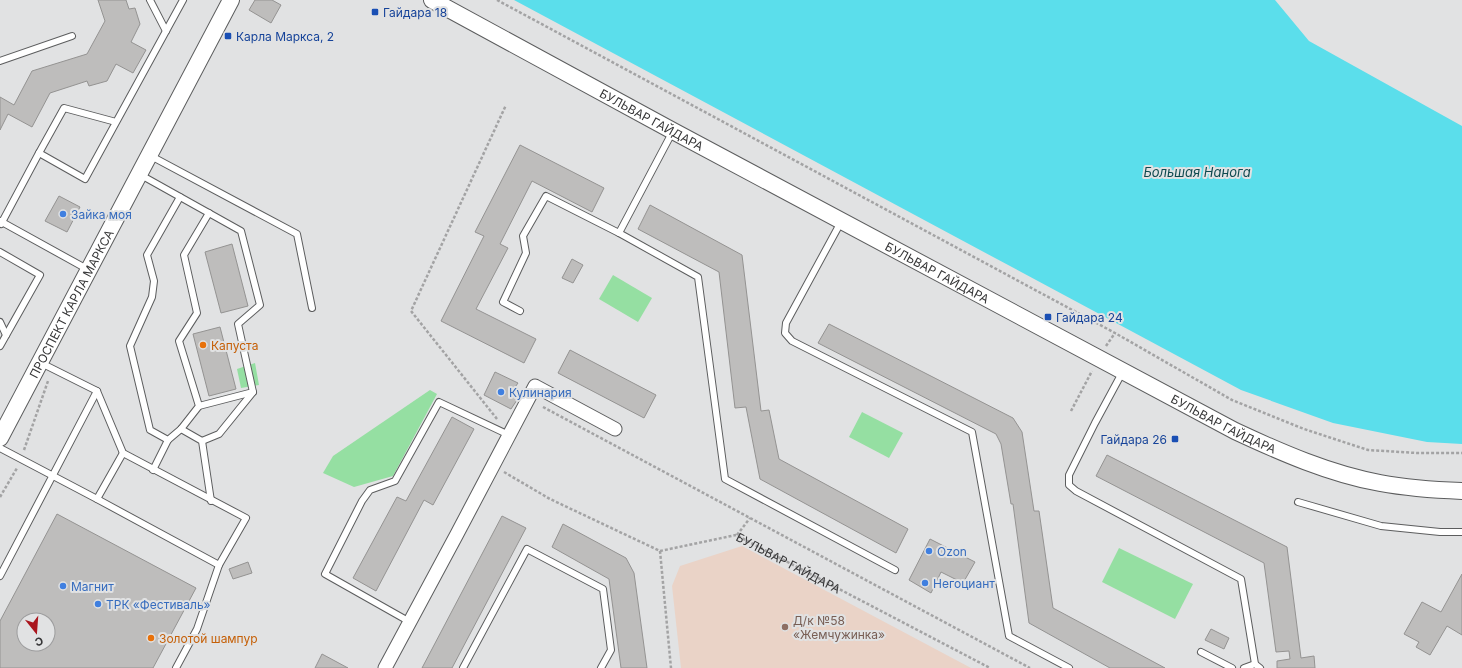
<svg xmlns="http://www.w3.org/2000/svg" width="1462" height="668" font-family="Inter,sans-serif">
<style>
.education{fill:#ead3c7}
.green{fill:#95dfa2}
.water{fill:#5bdeeb}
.building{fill:#bebdbc;stroke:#949392;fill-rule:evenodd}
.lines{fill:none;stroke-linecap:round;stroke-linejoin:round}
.service-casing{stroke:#5c5d5e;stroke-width:8}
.minor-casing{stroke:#5c5d5e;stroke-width:15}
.tertiary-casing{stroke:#5c5d5e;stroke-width:18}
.path{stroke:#a3a3a4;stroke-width:2.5;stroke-dasharray:3 2;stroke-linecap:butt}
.service{stroke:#fff;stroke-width:6}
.minor{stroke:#fff;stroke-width:13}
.tertiary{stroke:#fff;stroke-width:16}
.transit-dot{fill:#1a4fb4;stroke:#e1e2e3;stroke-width:1.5}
.shop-dot{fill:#3f7fe0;stroke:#e1e2e3;stroke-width:1.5}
.food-dot{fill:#e8710a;stroke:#e1e2e3;stroke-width:1.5}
.education-dot{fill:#8d6e63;stroke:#e1e2e3;stroke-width:1.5}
.labels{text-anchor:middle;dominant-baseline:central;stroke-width:4;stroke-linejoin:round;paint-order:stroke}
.transit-label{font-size:12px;fill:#164399;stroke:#e1e2e3;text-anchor:start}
.street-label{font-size:12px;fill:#363637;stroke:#e1e2e3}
.shop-label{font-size:12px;fill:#366cbe;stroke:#e1e2e3;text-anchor:start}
.food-label{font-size:12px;fill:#c56008;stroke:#e1e2e3;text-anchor:start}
.education-label{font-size:12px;fill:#785e54;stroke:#e1e2e3;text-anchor:start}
.water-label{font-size:13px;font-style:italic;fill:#0e494f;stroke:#e1e2e3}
</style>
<rect width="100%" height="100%" fill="#e1e2e3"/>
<!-- education -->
<polygon class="education" points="742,546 971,668 681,668 672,586 680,566"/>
<!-- green -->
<g class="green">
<polygon points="613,275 652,298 638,322 599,299"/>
<polygon points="255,363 259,385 241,388 237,369"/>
<polygon points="430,390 437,394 393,476 354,487 323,473 333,456"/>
<polygon points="862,412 903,433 889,458 849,437"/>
<polygon points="1119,548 1193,584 1175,619 1102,582"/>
</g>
<!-- water -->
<polygon class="water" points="514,0 1275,0 1309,41 1462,126 1462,444 1427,442 1333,423 1241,390"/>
<!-- building -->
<g class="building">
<polygon points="98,0 126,0 129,9 135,8 140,24 131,42 146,50 133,73 116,64 107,81 89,86 87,81 50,93 32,127 8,114 0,130 0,97 14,105 32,71 87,54 105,21"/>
<polygon points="255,0 272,0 281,5 271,23 249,10"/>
<polygon points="520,145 604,188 592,212 532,181 500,244 508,248 476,309 536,339 524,363 441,321 484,236 475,232"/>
<polygon points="59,196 80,207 67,232 45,221"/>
<polygon points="650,205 742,255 761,411 769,410 779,459 908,529 896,553 760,479 746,407 735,408 719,272 638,229"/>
<polygon points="232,244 248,306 221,313 205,252"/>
<polygon points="572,259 583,265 573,283 562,278"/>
<polygon points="829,324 1013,418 1022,432 1034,511 1039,511 1053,608 1165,668 1110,668 1029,623 1013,504 1011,504 1001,444 996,434 818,343"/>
<polygon points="220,327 236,389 209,396 193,334"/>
<polygon points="570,350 656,395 644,418 558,373"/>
<polygon points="495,372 518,383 513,390 521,394 511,409 484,395"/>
<polygon points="452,417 474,429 433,505 424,500 376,591 353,578 397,497 406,501"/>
<polygon points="1107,455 1287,547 1301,658 1314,656 1315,668 1277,668 1277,661 1290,659 1289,651 1276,652 1264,563 1096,476"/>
<path d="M57 514 196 588 153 668H0V621ZM24 620H48V644H24Z"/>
<polygon points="502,516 526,528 452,668 422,668"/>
<polygon points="563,524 626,558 634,573 647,668 621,668 609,579 552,547"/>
<polygon points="930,539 975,562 963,583 941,572 931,593 909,580"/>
<polygon points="248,562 252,573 233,579 229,569"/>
<polygon points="1462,574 1462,635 1447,626 1430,655 1416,647 1419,642 1404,634 1422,602 1441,612"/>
<polygon points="1211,629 1229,638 1224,649 1205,640"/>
<polygon points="322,654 348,668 315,668"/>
</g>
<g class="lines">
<!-- service casing -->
<g class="service-casing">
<g id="service">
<polyline points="150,0 166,31"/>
<polyline points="0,61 72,36"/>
<polyline points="116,122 64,108 39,153 85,179 183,0"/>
<polyline points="673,131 619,233 698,277 725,479 895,570"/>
<polyline points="149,155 297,234 312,308"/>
<polyline points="139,174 241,231 260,305 238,324 253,392 219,434 202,441"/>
<polyline points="180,197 147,255 154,281 152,297 130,346 150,430 168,440 181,429 199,406 179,341 197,313 184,255 209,213"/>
<polyline points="0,221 87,269"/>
<polyline points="841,222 786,323 785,333 792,341 972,432 1009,636 1069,668"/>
<polyline points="1,224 39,153"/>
<polyline points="0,252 40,275 0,346"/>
<polyline points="520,311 503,302 526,253 523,236 546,196 619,233"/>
<polyline points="0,322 6,335"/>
<polyline points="41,363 97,391 123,453 246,518 219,565 197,629 176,668"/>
<polyline points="1122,373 1095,423 1069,475 1069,485 1076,491 1241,579 1255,664 1260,668"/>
<polyline points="199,406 253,392"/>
<polyline points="181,429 202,441 211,501"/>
<polyline points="0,448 97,499"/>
<polyline points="123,453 97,499 219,565"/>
<polyline points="153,470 168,440"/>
<polyline points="1298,502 1381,526 1440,532 1462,532"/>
<polyline points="0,576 97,391"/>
<polyline points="410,622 325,574 362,501 370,490 395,481 439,402 509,435"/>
<polyline points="1201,652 1232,668"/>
<polyline points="463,668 527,549 603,589 611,650 601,668"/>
<polyline points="1244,668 1255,664"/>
</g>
</g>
<!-- minor casing -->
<g class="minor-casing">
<polyline id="minor" points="385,668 457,534 535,386 615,429"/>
</g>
<!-- tertiary casing -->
<g class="tertiary-casing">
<g id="tertiary">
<path id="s2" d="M432 0 673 131 1235 431C1280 452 1330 474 1380 483 1407 488 1435 490 1462 491"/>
<path id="s3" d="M0 438 231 0"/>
</g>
</g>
<!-- path -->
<g class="path">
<polyline points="497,0 1115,333 1232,400 1304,429 1368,450 1417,453 1462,453"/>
<polyline points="1106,346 1115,333"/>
<polyline points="543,407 1030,668"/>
<polyline points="1071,411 1092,371"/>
<polyline points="497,419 411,311 506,105"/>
<polyline points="24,450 48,381"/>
<path id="s1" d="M504 472 550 499 660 551 736 535 990 668"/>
<polyline points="0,497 17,468"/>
<polyline points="737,535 750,518"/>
<polyline points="660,551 671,668"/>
</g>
<!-- service -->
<use href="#service" class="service"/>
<!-- minor -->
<use href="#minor" class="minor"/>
<!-- tertiary -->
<use href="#tertiary" class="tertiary"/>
</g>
<!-- markers -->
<g class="transit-dot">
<rect x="371" y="8" width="8" height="8" rx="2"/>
<rect x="224" y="32" width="8" height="8" rx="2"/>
<rect x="1044" y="313" width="8" height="8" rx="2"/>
<rect x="1171" y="435" width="8" height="8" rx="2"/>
</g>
<g class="shop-dot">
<circle cx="63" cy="214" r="4"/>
<circle cx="501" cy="392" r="4"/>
<circle cx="929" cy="551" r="4"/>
<circle cx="925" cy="583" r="4"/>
<circle cx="63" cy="586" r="4"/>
<circle cx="98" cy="604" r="4"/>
</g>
<g class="food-dot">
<circle cx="203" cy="345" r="4"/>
<circle cx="151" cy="638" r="4"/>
</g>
<circle class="education-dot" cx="785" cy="627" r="4"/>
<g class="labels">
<!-- transit labels -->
<g class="transit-label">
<text x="383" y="12">Гайдара 18</text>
<text x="236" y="36">Карла Маркса, 2</text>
<text x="1056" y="317">Гайдара 24</text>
<text x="1167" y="439" text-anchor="end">Гайдара 26</text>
</g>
<!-- street labels -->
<g class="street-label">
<text stroke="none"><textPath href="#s2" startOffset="250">БУЛЬВАР ГАЙДАРА</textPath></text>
<text stroke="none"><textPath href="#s2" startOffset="574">БУЛЬВАР ГАЙДАРА</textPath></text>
<text stroke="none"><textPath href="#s3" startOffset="152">ПРОСПЕКТ КАРЛА МАРКСА</textPath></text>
<text stroke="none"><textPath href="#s2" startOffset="898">БУЛЬВАР ГАЙДАРА</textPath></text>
<text stroke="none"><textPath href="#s1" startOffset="312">БУЛЬВАР ГАЙДАРА</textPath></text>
</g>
<!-- shop labels -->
<g class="shop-label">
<text x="71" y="214">Зайка моя</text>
<text x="509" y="392">Кулинария</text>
<text x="937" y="551">Ozon</text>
<text x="933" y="583">Негоциант</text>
<text x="71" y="586">Магнит</text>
<text x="106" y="604">ТРК «Фестиваль»</text>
</g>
<!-- food labels -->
<g class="food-label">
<text x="211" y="345">Капуста</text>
<text x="159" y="638">Золотой шампур</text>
</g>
<!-- education labels -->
<g class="education-label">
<text x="793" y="620">Д/к №58<tspan x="793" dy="14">«Жемчужинка»</tspan></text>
</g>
<!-- water labels -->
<g class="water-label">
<text x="1197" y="172">Большая Нанога</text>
</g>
</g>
<!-- north arrow -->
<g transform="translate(36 632) rotate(163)"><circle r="19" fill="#e1e2e3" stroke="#9d9d9e"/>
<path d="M0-3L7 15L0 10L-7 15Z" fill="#aa151d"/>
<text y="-6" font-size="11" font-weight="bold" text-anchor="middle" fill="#363637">С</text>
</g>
</svg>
